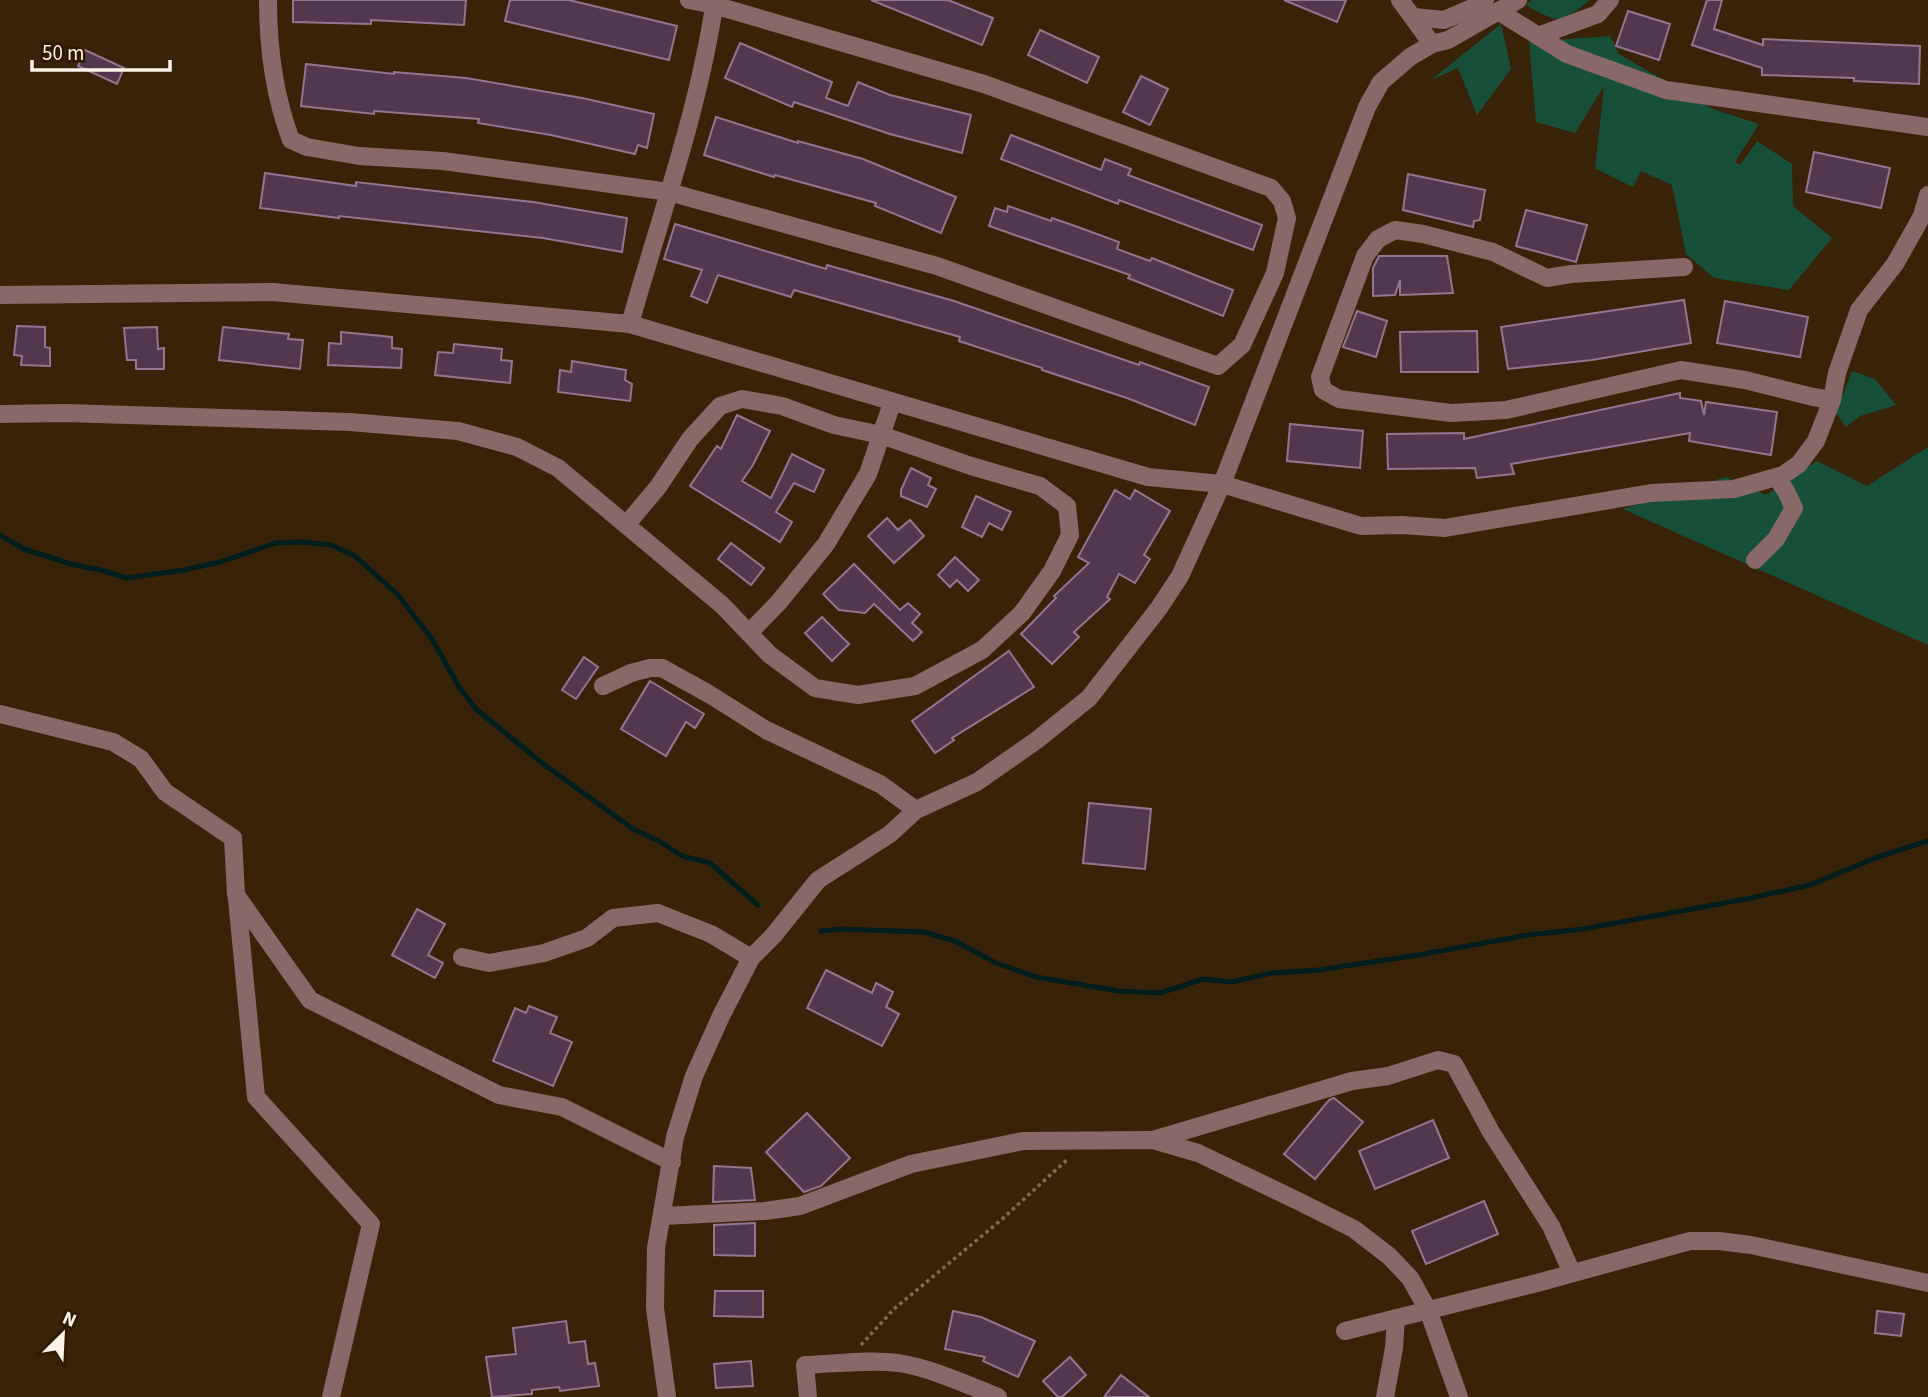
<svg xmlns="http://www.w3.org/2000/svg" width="1928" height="1397" font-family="'Source Sans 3',sans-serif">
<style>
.green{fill:#184f38}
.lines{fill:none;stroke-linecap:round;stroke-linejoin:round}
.stream{stroke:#011e1e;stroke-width:5}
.building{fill:#51384e;stroke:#92768f;stroke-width:2}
.path{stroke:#7e6c57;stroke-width:3.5;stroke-dasharray:3.5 3.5;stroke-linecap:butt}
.minor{stroke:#886967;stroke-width:18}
</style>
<rect width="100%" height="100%" fill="#382309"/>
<!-- green -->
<g class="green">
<path d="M1532 0H1590C1559 24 1560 24 1526 5Z"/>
<polygon points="1501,24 1511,69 1477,115 1458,68 1431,80"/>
<polygon points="1610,36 1619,54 1713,109 1759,124 1735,162 1740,165 1757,141 1792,164 1793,206 1832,238 1789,290 1714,278 1686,254 1672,185 1641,171 1633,187 1595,168 1604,86 1575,133 1536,122 1529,42"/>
<polygon points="1852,371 1875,379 1896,405 1860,416 1846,427 1836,413"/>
<polygon points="1928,447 1928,645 1623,509 1726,477 1766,495 1817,461 1867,486"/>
</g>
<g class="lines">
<!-- stream -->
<g class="stream">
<polyline points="0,535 24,549 74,565 101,570 126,578 184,570 220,562 276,543 303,542 331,545 355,556 397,594 432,639 459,687 476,709 542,763 633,829 659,841 682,856 710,863 758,905"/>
<polyline points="821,931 841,929 924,932 955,941 996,963 1036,977 1119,991 1160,993 1203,979 1232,982 1272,973 1319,970 1418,955 1528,935 1583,929 1746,899 1810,885 1878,857 1928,841"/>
</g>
</g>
<!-- building -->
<g class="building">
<polygon points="293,0 466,0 464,25 371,20 371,24 293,22"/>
<polygon points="510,0 569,0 677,26 669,60 505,21"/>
<polygon points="871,0 948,0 993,18 982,45"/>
<polygon points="1284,0 1346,0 1337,22"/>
<polygon points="1707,0 1722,0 1714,29 1763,45 1763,39 1920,46 1919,84 1854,81 1854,78 1762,75 1762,68 1692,45"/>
<polygon points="1628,11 1670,24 1659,60 1616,46"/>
<polygon points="1040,30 1099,57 1087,83 1028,55"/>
<polygon points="740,43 832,82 826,98 848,106 858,82 890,95 971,115 962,153 890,134 794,102 792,107 725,78"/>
<polygon points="85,50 124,68 117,84 78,66"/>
<polygon points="306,64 394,74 394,72 466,78 582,98 654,114 647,148 638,145 635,154 551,135 478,123 479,119 374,111 374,114 301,106"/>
<polygon points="1141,76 1168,89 1150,125 1123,112"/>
<polygon points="716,117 798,143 798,141 863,159 956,197 941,233 875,206 876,203 775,175 774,177 704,155"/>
<polygon points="1011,135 1101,170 1105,159 1131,169 1128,175 1262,225 1253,250 1119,200 1118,204 1001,159"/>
<polygon points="1814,152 1890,168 1881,208 1806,192"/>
<polygon points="265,173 356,186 356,182 533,202 627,218 622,252 543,238 339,216 339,218 260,208"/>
<polygon points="1408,174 1485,190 1480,220 1474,221 1473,227 1403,210"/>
<polygon points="1008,206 1051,221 1052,218 1075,226 1119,242 1117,249 1150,261 1152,258 1233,290 1223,316 1128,278 1130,275 989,226 995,208 1007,212"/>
<polygon points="1526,210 1587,225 1576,262 1516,246"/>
<polygon points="675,224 826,269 827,265 954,301 1139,365 1140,362 1209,387 1195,425 1127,398 1042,370 1042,368 959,341 960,337 794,290 791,297 718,275 707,303 691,296 702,270 664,259"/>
<polygon points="1379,256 1447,256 1453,293 1400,295 1400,280 1395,295 1373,296 1373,268"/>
<polygon points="1684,300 1691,343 1592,360 1508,369 1501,327"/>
<polygon points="1725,301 1808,317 1800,357 1717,343"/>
<polygon points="1357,311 1387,321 1376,357 1343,347"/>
<polygon points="17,326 45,327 45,347 50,348 50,366 21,365 22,356 14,355"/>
<polygon points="157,327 158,349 164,348 164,369 136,369 136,360 127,360 124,328"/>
<polygon points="223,327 289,334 288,339 303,340 300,369 219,360"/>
<polygon points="1477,331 1478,372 1401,372 1400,332"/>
<polygon points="341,332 392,337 392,348 402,349 401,368 328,365 329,343 341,344"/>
<polygon points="454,344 502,349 501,360 512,361 510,383 435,375 438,352 453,353"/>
<polygon points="572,361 626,370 625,380 632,384 630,401 558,392 560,370 571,372"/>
<polygon points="1680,393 1680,398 1701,401 1704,415 1706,402 1777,412 1771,455 1689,441 1690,433 1511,464 1514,474 1477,478 1475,468 1388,469 1387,434 1464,433 1464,439"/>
<polygon points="737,415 770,431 753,465 742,481 771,498 792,454 824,470 814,492 794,483 776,512 792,522 780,542 690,486 717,446 721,449"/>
<polygon points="1290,424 1363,431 1360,468 1287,461"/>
<polygon points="911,468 931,478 928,485 936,489 927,507 901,496 901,490"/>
<polygon points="1115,490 1130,499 1135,490 1170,511 1144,555 1150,559 1135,583 1119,574 1107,597 1110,599 1074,632 1079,637 1052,664 1021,634 1056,598 1054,596 1089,563 1078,557"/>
<polygon points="976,496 1011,512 1002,530 989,523 982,537 962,527"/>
<polygon points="887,518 898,530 910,520 924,536 894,563 868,536"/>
<polygon points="731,543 764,568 751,585 718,559"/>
<polygon points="955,557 979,580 968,591 957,580 950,587 938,575"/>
<polygon points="854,564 900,610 908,603 920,614 912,623 922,632 913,641 874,604 865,613 839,610 823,594"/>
<polygon points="822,617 849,644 832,661 805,633"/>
<polygon points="1009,651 1034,687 952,738 954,740 935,753 912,721"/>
<polygon points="584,657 598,667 576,699 562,690"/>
<polygon points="650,681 704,714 695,728 686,722 666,756 621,729"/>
<polygon points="1089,803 1151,809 1145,869 1083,863"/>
<polygon points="417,909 445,924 428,955 443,963 435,978 392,955"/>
<polygon points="826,970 872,993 876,983 893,992 886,1007 899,1014 882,1046 807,1008"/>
<polygon points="529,1006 557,1017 550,1033 572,1042 553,1086 493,1061 515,1008 526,1013"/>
<polygon points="1334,1098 1363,1122 1315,1179 1284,1154 1329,1100"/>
<polygon points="807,1113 850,1158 821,1186 804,1192 766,1152"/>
<polygon points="1433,1120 1449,1158 1375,1189 1359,1151"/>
<polygon points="714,1166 751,1168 755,1200 713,1202"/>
<polygon points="1484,1201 1498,1234 1426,1264 1412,1231"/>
<polygon points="755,1223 755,1256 714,1255 714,1225"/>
<polygon points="715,1291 763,1291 763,1317 714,1316"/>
<polygon points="953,1311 981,1317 1035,1341 1018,1377 983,1361 985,1357 945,1349"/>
<polygon points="1877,1311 1904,1314 1901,1336 1875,1333"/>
<polygon points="566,1321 569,1343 585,1341 588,1364 595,1363 599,1386 560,1391 559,1387 532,1390 532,1394 492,1397 486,1357 516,1354 513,1328"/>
<polygon points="1070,1357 1086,1375 1062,1397 1058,1397 1043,1381"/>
<polygon points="751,1361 753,1386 716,1388 714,1364"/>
<polygon points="1121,1375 1149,1397 1104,1397"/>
</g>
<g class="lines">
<!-- path -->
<polyline class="path" points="861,1345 894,1309 1001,1220 1069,1158"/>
<!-- minor -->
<g class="minor">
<path d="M268 0C268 48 274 95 291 140L307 147 359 156 443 161 669 192 937 266 1218 366 1242 345 1275 273 1287 218 1282 201 1271 188 984 84 714 5 689 0"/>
<polyline points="1400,0 1432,44"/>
<polyline points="1498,11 1567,54 1666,90 1928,127"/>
<polyline points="1414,17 1444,20 1479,5 1485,0"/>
<polyline points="1538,36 1598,14 1610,0"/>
<polyline points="1684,267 1571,274 1547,278 1493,252 1423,234 1395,230 1378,239 1365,256 1320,377 1323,390 1339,399 1451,413 1506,410 1681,370 1745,380 1813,397 1832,400 1837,373 1859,310 1895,264 1922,216 1928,195"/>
<polyline points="0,295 273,292 630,324 1148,477 1222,484 1361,526 1402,525 1445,528 1651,493 1734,489 1783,475 1799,464 1816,441 1832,400"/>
<path d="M630 324C660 217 699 110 715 0"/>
<polyline points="0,414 65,413 350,422 458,431 517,447 558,468 722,605 770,655 815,688 858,695 915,686 982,650 1022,613 1052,571 1070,535 1067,506 1040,486 971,466 881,435 834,425 782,406 742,399 720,406 690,439 658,487 626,525"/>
<polyline points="1755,560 1776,539 1794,508 1786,491 1776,477"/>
<polyline points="749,633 779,602 826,544 868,474 892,403"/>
<polyline points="603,686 631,673 650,668 662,668 709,694 766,730 880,784 916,810"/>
<polyline points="0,714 113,742 141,759 165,792 233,838 236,895 310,1000 499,1095 562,1107 672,1162"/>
<polyline points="237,899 256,1097 371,1224 331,1397"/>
<polyline points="462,957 489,963 544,953 587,938 613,918 658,913 711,934 751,958"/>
<polyline points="1153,1140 1352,1081 1388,1076 1438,1060 1454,1064 1491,1132 1551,1226 1572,1273"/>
<polyline points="663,1216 765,1211 800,1206 911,1164 1023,1141 1153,1140 1198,1153 1298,1201 1354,1229 1389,1256 1410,1278 1428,1310 1459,1397"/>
<polyline points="1345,1331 1537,1283 1690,1241 1719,1241 1751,1245 1928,1283"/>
<polyline points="667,1397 655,1308 656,1248 675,1137 694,1076 721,1016 751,958 773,936 818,880 890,834 916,810 977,782 1037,740 1089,698 1159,608 1180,576 1222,484 1367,107 1381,82 1410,57 1432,44 1448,40 1518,0"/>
<path d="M808 1397 805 1365C835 1364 869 1359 899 1363 934 1369 965 1384 998 1397"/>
<polyline points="1385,1397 1394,1348 1396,1318"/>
</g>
</g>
<!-- north arrow -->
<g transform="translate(63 1334) rotate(24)" stroke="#2d1a01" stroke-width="5" paint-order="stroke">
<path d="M0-5L12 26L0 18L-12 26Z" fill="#fef3e7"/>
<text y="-10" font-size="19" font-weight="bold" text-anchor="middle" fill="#fef3e7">N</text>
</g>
<!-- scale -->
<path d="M32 60v10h138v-10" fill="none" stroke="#fef3e7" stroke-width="3.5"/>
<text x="42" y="60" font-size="21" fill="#fef3e7" stroke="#2d1a01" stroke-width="5" paint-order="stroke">50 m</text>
</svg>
